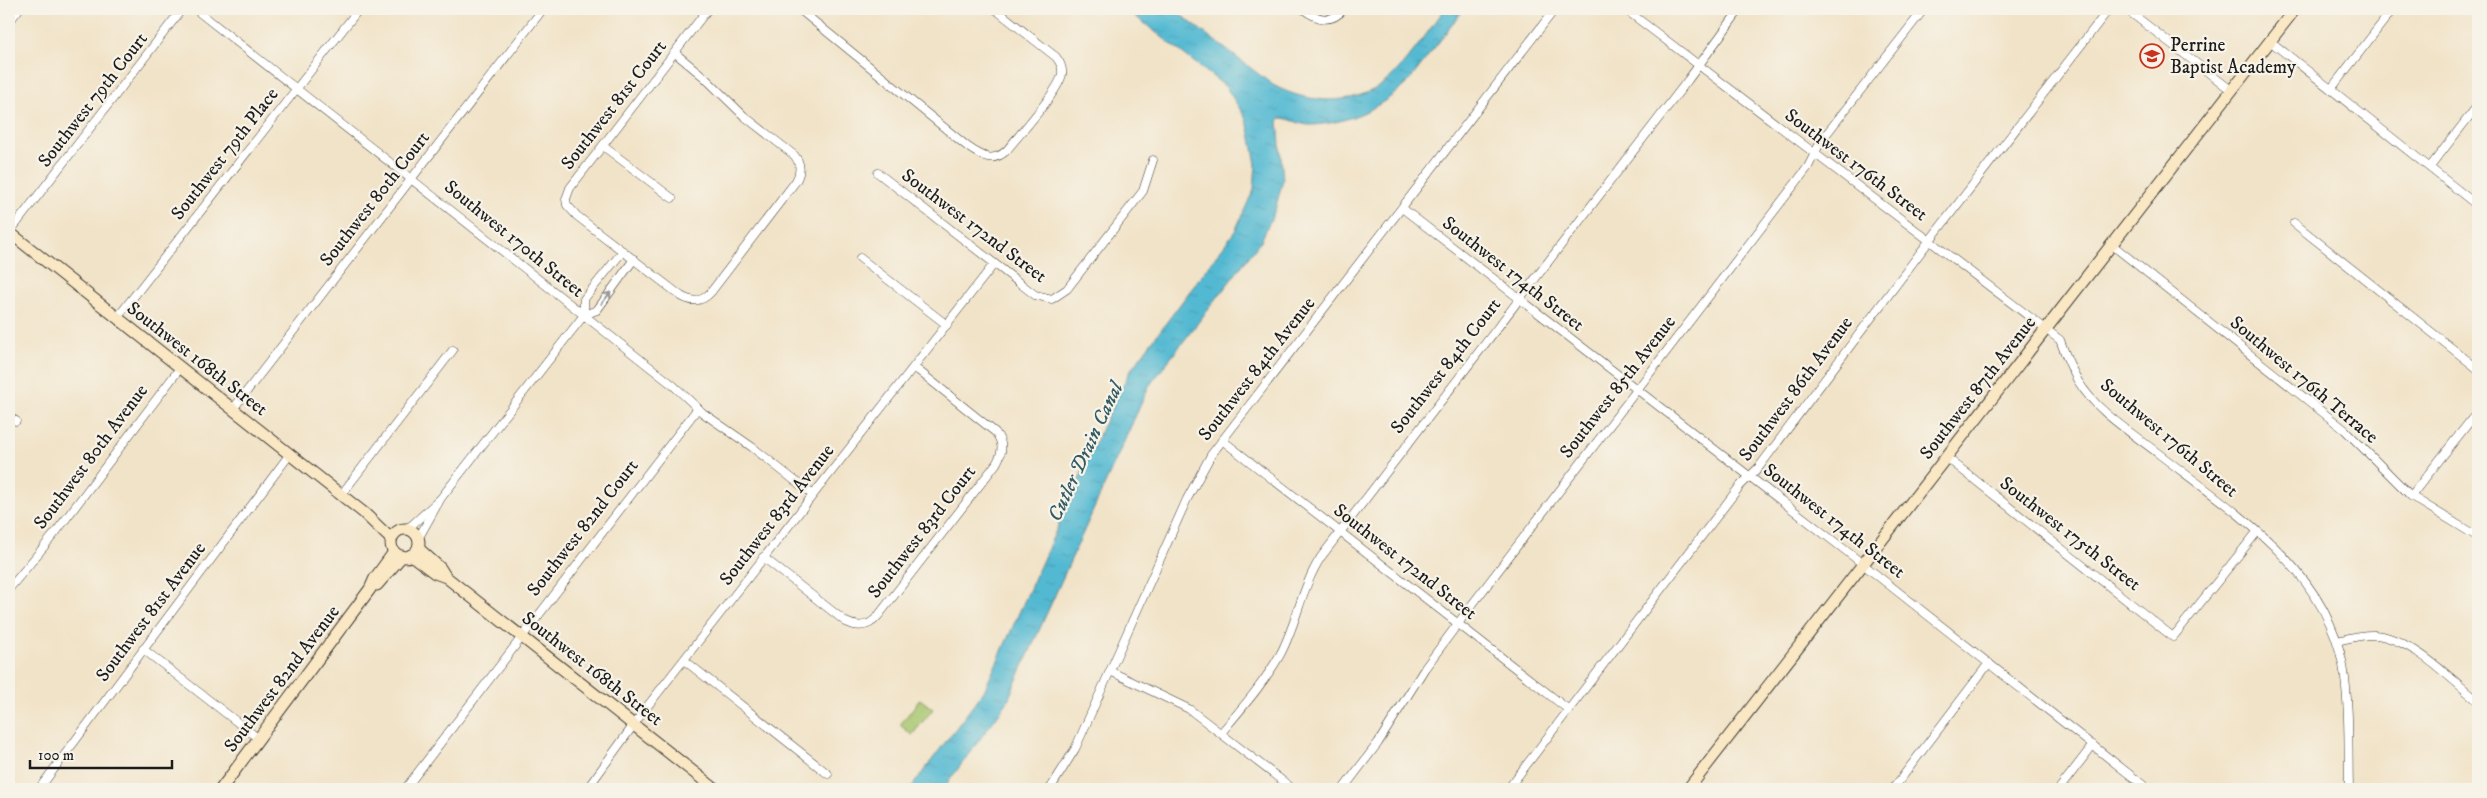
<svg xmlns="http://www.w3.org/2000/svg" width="2487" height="798" font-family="'IM FELL DW Pica',serif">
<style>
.green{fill:#a7c66e;stroke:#627145}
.water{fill:url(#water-ripples);stroke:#386a77}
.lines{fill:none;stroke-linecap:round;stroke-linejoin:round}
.street-casing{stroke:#3c3a36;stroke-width:9}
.secondary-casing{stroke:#3c3a36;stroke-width:13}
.street{stroke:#fff;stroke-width:8}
.secondary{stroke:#fae7c3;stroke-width:11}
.oneway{stroke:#999}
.labels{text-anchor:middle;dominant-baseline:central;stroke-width:4.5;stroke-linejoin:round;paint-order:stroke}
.poi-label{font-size:19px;fill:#1c1c1c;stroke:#f7f3e8;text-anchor:start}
.street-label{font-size:19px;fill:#1c1c1c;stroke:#f7f3e8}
.water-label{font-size:20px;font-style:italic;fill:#325b65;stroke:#f7f3e8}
</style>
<defs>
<pattern id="water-ripples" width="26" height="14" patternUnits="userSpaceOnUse" patternTransform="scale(1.25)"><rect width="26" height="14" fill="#53b9d2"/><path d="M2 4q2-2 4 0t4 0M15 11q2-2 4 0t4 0" fill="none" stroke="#489eb4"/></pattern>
</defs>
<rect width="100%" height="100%" fill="#f7f3e8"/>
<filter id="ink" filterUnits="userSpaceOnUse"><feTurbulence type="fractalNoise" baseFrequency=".02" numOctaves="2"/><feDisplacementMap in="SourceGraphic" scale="10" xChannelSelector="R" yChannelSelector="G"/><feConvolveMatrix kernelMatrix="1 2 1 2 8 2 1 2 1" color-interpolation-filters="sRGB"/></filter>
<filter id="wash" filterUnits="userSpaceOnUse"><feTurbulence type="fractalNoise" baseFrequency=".0096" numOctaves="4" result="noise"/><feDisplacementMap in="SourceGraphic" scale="20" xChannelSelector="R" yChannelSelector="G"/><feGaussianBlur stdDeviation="1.12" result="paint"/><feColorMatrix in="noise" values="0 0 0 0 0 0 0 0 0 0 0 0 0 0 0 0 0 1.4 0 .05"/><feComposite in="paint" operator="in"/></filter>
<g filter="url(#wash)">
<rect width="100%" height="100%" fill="#f1e3c8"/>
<!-- green -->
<polygon class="green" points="920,699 933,709 912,735 900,725"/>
<!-- water -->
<path class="water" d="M1126 9H1173L1273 85C1311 106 1364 107 1395 73 1413 54 1429 30 1445 9H1464L1409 81C1383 107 1348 124 1310 125 1300 125 1290 118 1280 118L1278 121 1283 180 1275 210 1261 241 1149 386 1006 704 943 789H910L984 691 1102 428 1130 371 1235 231 1254 189 1256 164 1249 128 1245 117 1226 87Z"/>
</g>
<g filter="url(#ink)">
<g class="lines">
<!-- street casing -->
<g class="street-casing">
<g id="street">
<polyline points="195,9 674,386 703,413 752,447 813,495"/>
<path d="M799 9 968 147C982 157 994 163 1007 150 1019 135 1060 90 1062 74 1063 67 1060 62 1056 57L995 9"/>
<path d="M1303 9C1318 20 1331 24 1344 9"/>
<path d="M1625 9 2060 340C2065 354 2071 368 2078 381 2097 412 2131 432 2159 454 2232 510 2325 568 2343 665 2350 705 2348 748 2349 789"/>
<polyline points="2126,9 2231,90"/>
<polyline points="9,22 19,9"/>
<polyline points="2270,41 2478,206"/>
<path d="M675 53 704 77 744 116 794 155C801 163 801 172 796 181L711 292C702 302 693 303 681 296L577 216 567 205 566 199 570 188 708 9"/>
<polyline points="2331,89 2393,9"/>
<polyline points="603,146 672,198"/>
<polyline points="2430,167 2478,105"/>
<polyline points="878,173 1035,295 1052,299 1067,289 1143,191 1153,160"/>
<polyline points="1402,208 1845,550 2148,789"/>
<polyline points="2294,223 2478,369"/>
<polyline points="9,233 182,9"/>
<polyline points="2111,244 2345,430 2411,496 2478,537"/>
<polyline points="860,258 947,325"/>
<polyline points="584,315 584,299 623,251"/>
<polyline points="117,318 359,9"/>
<polyline points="233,409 543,9"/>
<polyline points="9,417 16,421"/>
<polyline points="1222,440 1569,710"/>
<polyline points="1946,457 2173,637 2257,532"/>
<polyline points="341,495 453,350"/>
<polyline points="2411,496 2478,411"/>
<polyline points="404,529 412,525 439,500"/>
<polyline points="418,539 441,498 584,315 597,310 634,259"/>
<path d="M763 557 846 622C858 628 869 627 878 616L996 464C1003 452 1004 443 995 432L914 367"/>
<polyline points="9,589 56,532 180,368"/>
<path d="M2337 641C2349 638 2362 634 2375 635 2411 638 2451 679 2478 701"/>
<polyline points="143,649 259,739"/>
<polyline points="684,660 828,774"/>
<polyline points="1110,671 1189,709 1293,789"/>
<path d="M1221 733C1242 708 1265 682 1281 653 1297 622 1302 586 1321 557L1688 80 1740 9"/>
<polyline points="39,789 290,454"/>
<polyline points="405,789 698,408"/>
<polyline points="587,789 646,708 994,264"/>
<polyline points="1050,789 1075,749 1187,499 1211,455 1555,9"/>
<polyline points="1343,789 1378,743 1425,668 1471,606 1808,167 1821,141 1924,9"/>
<polyline points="1508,789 1740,486 1759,467 1920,253 2109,9"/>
<polyline points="1893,789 1989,663"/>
<polyline points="2059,789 2093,745"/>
</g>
</g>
<!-- secondary casing -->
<g class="secondary-casing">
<g id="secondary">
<polyline points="9,232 364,513 391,539"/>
<circle cx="405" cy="543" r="14"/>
<polyline points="418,548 440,568 445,576"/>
<polyline points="411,555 435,573 446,577 715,789"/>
<polyline points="377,585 402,556"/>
<polyline points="221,789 370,589 375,578 394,552"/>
<polyline points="1688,789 2295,9"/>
</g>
</g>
<!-- street -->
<use href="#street" class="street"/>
<!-- secondary -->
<use href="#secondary" class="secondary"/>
</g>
<!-- one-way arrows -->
<defs><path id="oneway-shaft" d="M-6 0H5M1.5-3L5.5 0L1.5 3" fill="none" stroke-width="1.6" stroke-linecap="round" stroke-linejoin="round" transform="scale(1.25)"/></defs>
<use class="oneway" href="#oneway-shaft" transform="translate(606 298) rotate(-52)"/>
</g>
<!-- icons -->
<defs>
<g id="school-ring" transform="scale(1.25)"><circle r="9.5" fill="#f7f3e8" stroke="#c8321e" stroke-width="1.5"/><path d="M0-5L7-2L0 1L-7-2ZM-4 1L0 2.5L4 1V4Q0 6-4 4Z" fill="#c8321e"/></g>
</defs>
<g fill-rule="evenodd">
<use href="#school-ring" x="2152" y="56"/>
</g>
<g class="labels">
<!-- poi labels -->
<g class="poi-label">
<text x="2170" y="45">Perrine<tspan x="2170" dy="22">Baptist Academy</tspan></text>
</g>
<!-- street labels -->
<g class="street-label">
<text transform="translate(93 100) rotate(-52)">Southwest 79th Court</text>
<text transform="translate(614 105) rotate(-52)">Southwest 81st Court</text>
<text transform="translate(225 154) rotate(-52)">Southwest 79th Place</text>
<text transform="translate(1856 165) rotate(37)">Southwest 176th Street</text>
<text transform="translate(375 199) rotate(-52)">Southwest 80th Court</text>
<text transform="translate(974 226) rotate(37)">Southwest 172nd Street</text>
<text transform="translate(514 239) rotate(39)">Southwest 170th Street</text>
<text transform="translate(1513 274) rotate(38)">Southwest 174th Street</text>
<text transform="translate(197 359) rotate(38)">Southwest 168th Street</text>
<text transform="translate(1446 366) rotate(-52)">Southwest 84th Court</text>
<text transform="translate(1257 369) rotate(-52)">Southwest 84th Avenue</text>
<text transform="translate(2304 380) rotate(40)">Southwest 176th Terrace</text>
<text transform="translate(1618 387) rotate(-52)">Southwest 85th Avenue</text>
<text transform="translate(1978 388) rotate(-52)">Southwest 87th Avenue</text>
<text transform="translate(1796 389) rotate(-53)">Southwest 86th Avenue</text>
<text transform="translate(2169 438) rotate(40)">Southwest 176th Street</text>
<text transform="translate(91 457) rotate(-53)">Southwest 80th Avenue</text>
<text transform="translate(777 515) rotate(-52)">Southwest 83rd Avenue</text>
<text transform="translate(1834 521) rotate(38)">Southwest 174th Street</text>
<text transform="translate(583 528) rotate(-52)">Southwest 82nd Court</text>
<text transform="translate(922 532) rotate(-52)">Southwest 83rd Court</text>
<text transform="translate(2070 534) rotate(38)">Southwest 175th Street</text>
<text transform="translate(1405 562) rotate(38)">Southwest 172nd Street</text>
<text transform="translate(151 612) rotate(-53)">Southwest 81st Avenue</text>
<text transform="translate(592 669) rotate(38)">Southwest 168th Street</text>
<text transform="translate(282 679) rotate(-53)">Southwest 82nd Avenue</text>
</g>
<!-- water labels -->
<g class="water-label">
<text transform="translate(1086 452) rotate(-65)">Cutler Drain Canal</text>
</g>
</g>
<!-- margin -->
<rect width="2487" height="798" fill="none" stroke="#f7f3e8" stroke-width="30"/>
<!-- scale -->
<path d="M30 760v8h142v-8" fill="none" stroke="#1c1c1c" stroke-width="2.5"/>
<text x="38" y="760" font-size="15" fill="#1c1c1c" stroke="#f7f3e8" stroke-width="4" paint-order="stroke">100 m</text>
</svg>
